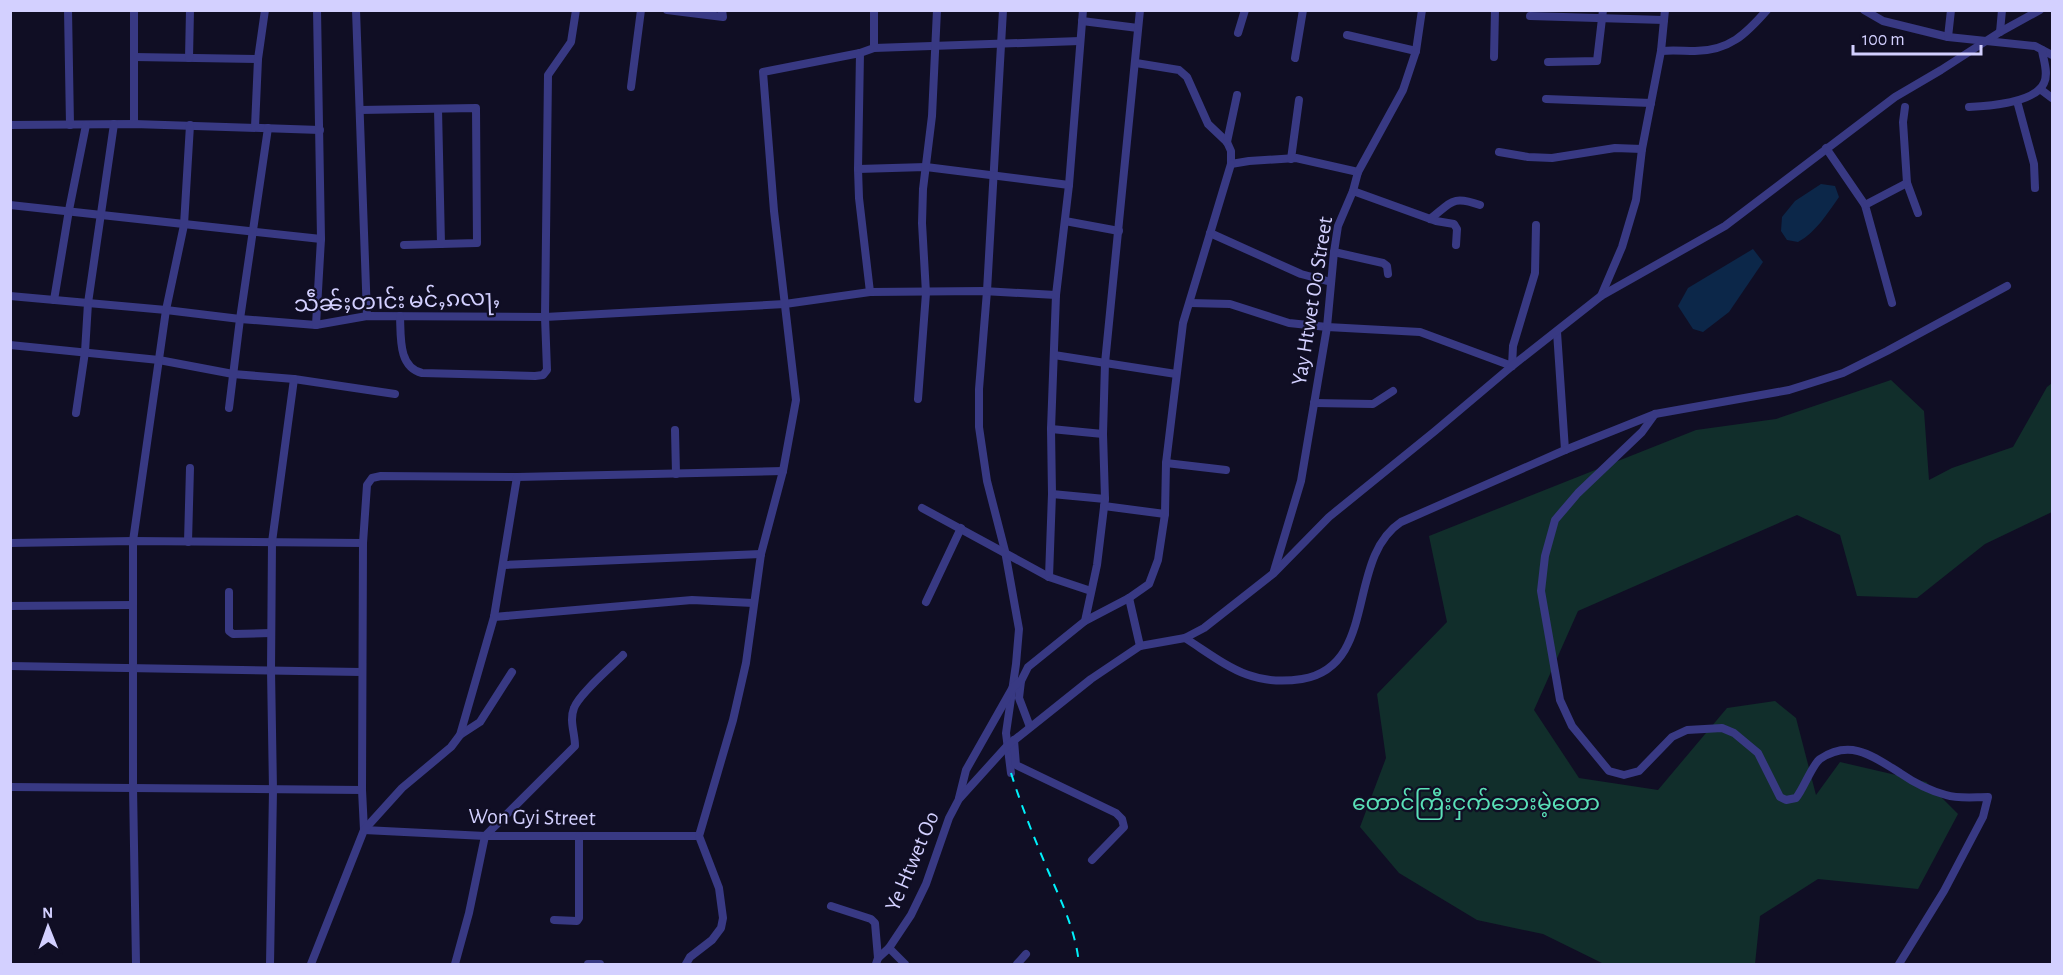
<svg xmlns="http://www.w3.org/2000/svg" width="2063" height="975" font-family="'Alegreya Sans','Noto Sans Myanmar',sans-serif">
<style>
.green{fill:#112e2b}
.water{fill:#0c2749}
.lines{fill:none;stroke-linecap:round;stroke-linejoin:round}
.street{stroke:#383983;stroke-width:8}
.rail{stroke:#00f1fb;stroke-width:2;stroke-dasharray:9 8;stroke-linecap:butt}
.labels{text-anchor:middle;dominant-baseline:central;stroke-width:4.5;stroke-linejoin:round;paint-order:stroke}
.street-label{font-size:22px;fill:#d3d0ff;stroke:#100e24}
.park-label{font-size:22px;fill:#5ae1b8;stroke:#100e24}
</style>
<rect width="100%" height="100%" fill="#100e24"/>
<!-- green -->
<polygon class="green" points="1891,380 1924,411 1929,480 1952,468 2013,447 2047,387 2052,383 2052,512 1985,544 1917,598 1857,596 1840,535 1797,515 1578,611 1534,710 1579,778 1658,790 1727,708 1775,701 1796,718 1816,795 1840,762 1926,782 1958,814 1918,889 1818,879 1760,916 1755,964 1604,964 1543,934 1477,920 1399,873 1360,827 1386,758 1377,694 1447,622 1429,536 1696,430 1776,419"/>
<!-- water -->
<g class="water">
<path d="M1821 184 1835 186 1839 197C1827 214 1816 232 1798 242L1787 240 1781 231 1782 217 1795 201Z"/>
<polygon points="1753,249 1763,262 1729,312 1703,332 1693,329 1678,306 1688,288"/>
</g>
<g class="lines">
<!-- street -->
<g class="street">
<polyline points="68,10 70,125"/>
<polyline points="356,10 367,316"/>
<polyline points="667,10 723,17 722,10"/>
<polyline points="1003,10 987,291 979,389 979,427 987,481 1005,551 1019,629 1016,664 1006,733 1011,773"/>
<polyline points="1864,10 1883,21 1948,37 2035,46 2052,55"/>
<polyline points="1530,16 1664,20"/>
<polyline points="1082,21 1138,28"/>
<polyline points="2000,32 2002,10"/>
<polyline points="1238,33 1245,10"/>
<polyline points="1347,35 1416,51"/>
<polyline points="1948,37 1951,10"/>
<polyline points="874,48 1080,41"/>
<path d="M1661 51C1673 50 1684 51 1695 51 1729 51 1746 34 1767 10"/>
<polyline points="860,53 858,169 859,198 870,292"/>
<polyline points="134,57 258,59"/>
<polyline points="1494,57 1495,10"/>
<polyline points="189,58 190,10"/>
<polyline points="1295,58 1303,10"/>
<polyline points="1548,62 1597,61 1603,10"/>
<polyline points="1136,63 1179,70 1187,77 1208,124 1227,142 1231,151 1231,164 1249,161 1296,158 1358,172"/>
<polyline points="631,87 641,10"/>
<polyline points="2040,89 2052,98"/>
<polyline points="1546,99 1651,103"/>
<polyline points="2017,101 2034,164 2035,188"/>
<polyline points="1905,107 1903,122 1907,183 1918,213"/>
<path d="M1969 107C1989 106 2035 103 2044 83 2049 73 2043 59 2042 50"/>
<polyline points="438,109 441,244"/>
<polyline points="360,110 476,108 477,243 404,245"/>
<polyline points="134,124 134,10"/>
<polyline points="10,125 134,124 320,130"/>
<polyline points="255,127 258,59 265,10"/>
<polyline points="1227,142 1237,95"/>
<polyline points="1826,148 1865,205 1892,303"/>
<polyline points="1499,152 1528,157 1552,158 1615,148 1642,149"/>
<polyline points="1291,159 1299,100"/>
<polyline points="858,169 926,167 1069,185"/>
<polyline points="1353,191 1436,221 1454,224 1457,229 1456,245"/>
<polyline points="10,205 321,239"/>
<polyline points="1865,205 1907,183"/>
<path d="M1430 219C1452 202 1452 195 1480 205"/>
<polyline points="1065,221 1119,231"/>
<polyline points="1210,233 1301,274 1331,282"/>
<polyline points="1334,252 1383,263 1387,266 1388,274"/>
<polyline points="10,296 166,310 240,319 316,325 367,316 545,317 785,304 870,292 983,291 1056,295"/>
<polyline points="1601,296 1622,247 1636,200 1642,149 1661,51 1665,10"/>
<polyline points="54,300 69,210 86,125"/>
<polyline points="1190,303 1230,304 1289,323 1327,327 1420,332 1512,366 1513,346 1535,273 1536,225"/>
<path d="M400 316C401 337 398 367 422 373L535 376 543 375 547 370 545 317 548 75 571 42 576 10"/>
<polyline points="316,325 321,239 317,10"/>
<polyline points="1557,332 1565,450"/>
<polyline points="10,345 159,360 233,374 294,379 395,394"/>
<polyline points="1054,355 1176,374"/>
<polyline points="918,399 926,293 922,223 923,189 932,116 937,10"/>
<polyline points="1314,403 1373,404 1393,391"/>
<polyline points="229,408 240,319 268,128"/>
<polyline points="76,413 85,352 88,303 114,124"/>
<path d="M1655 414 1642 432 1578 493 1555 520 1545 556 1541 591 1560 700 1572 726 1609 771 1624 775 1639 771 1672 737 1687 730 1722 728 1734 733 1758 753 1780 797 1786 800 1796 798C1804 788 1812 765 1820 759 1851 738 1874 757 1900 773 1913 782 1931 791 1946 795 1959 799 1974 797 1988 797L1983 817 1944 891 1899 964"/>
<polyline points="1051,429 1103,434"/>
<polyline points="675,430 676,474"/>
<polyline points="1166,463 1226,470"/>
<polyline points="1052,494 1105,499"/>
<polyline points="1104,506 1165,514"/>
<polyline points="922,508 1049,577 1091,591"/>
<polyline points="188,542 190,468"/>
<polyline points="10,543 133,541 363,543"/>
<polyline points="504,565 761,554"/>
<polyline points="1274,571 1301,481 1327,327 1334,252 1338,226 1353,191 1358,172 1403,90 1416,51 1422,10"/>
<polyline points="1049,577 1052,494 1051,429 1056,295 1069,185 1083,10"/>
<polyline points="229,592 229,631 233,634 271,633"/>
<polyline points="1129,598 1140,646"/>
<polyline points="926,602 961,528"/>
<polyline points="10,606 133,605"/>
<polyline points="494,617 692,600 753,603"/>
<polyline points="1085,621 1129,598 1149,584 1158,560 1165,514 1166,463 1183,323 1231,164"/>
<path d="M1185 638C1227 665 1250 687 1302 679 1379 666 1345 559 1401 522L1565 450 1655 414 1789 390 1843 373 1887 351 2007 286"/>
<polyline points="10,666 361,672"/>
<polyline points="1021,681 1019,698 1030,727"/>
<polyline points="460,735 480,722 512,672"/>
<polyline points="1014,740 1016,765 1116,813 1122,819 1124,827 1092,860"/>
<polyline points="10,787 362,790"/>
<polyline points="959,798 966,770 1013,687 1021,681 1028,667 1085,621 1097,565 1105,499 1103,434 1105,363 1140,10"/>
<polyline points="364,830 362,790 363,543 367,485 372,478 381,476 517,477 783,471"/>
<polyline points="364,830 485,836 699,836"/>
<polyline points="831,906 871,919 875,923 878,958"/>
<polyline points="554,920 577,921 579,918 579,836"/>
<polyline points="889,948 905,964"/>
<polyline points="136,964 133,787 133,541 166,310 184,225 190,125"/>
<polyline points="270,964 273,790 271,670 272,542 294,379"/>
<polyline points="311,964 364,830 402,788 451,747 460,735 494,617 517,477"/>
<path d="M455 964 469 913 485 836 575 746C575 733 569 721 574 708 579 694 611 667 623 655"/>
<polyline points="588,964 600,964"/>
<polyline points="686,964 690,957 712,940 721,928 723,918 719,888 699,836 733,720 746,663 761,554 783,471 796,400 774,211 763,72 860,53 874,48 874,10"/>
<polyline points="876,964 878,958 889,948 911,915 926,884 949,818 959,799 1007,746 1091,679 1140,646 1185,638 1204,628 1274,573 1329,517 1435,431 1512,366 1601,296 1725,226 1895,97 1941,70 2000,32 2040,10"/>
<polyline points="1017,964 1026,954"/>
</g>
<!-- rail -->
<path class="rail" d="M1011 773C1022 808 1035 840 1049 873 1062 903 1076 932 1079 964"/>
</g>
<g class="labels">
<!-- street labels -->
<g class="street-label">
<text transform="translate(397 301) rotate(-2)">သဵၼ်ႈတၢင်း မင်ႇၵလႃႇ</text>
<text transform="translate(1312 301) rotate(-81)">Yay Htwet Oo Street</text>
<text transform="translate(532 817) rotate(1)">Won Gyi Street</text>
<text transform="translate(912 861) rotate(-67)">Ye Htwet Oo</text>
</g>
<!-- park labels -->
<g class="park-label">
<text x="1476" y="803">တောင်ကြီးငှက်ဘေးမဲ့တော</text>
</g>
</g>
<!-- border -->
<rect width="2063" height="975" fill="none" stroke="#d3d0ff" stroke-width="24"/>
<!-- north arrow -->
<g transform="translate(48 927) rotate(359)" stroke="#100e24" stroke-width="4.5" paint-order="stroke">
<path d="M0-4.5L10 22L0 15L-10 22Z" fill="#d3d0ff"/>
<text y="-9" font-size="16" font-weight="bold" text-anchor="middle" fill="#d3d0ff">N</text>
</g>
<!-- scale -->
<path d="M1853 45v9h128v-9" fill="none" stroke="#d3d0ff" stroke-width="3"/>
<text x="1862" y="45" font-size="18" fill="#d3d0ff" stroke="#100e24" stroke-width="4.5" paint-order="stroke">100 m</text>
</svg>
